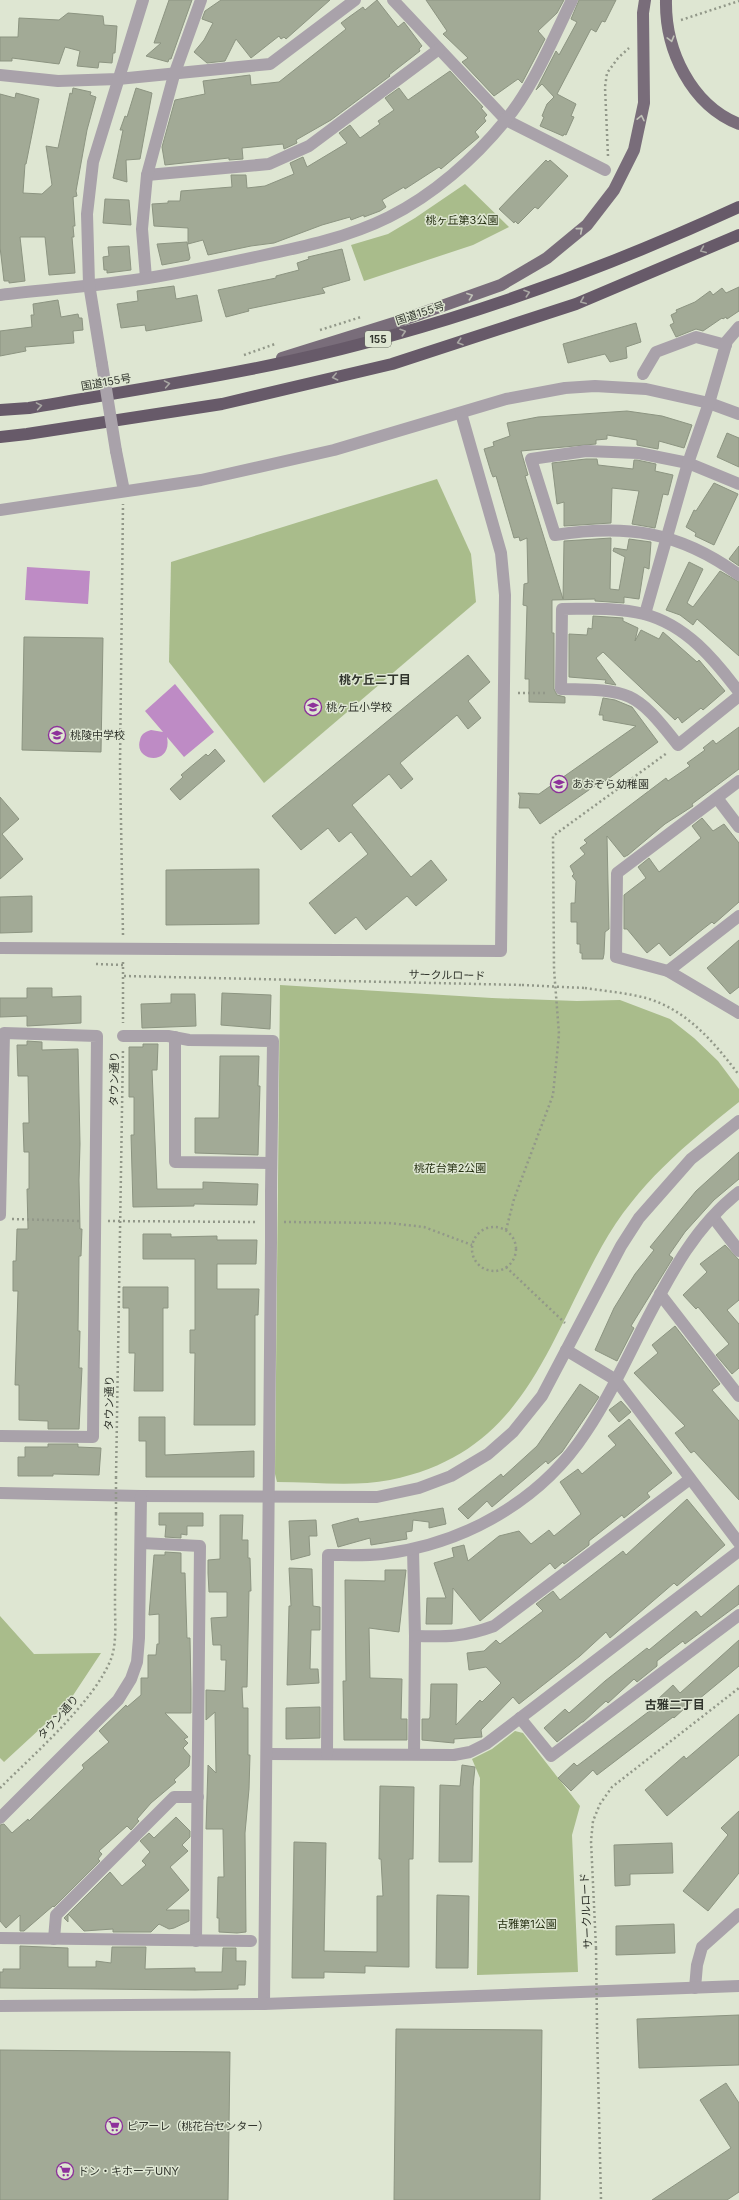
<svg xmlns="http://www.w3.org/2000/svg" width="739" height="2200" font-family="Inter,'Noto Sans JP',sans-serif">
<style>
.green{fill:#a9bc8b}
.water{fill:#be8bc5}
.building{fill:#a2aa96;stroke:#8c9481}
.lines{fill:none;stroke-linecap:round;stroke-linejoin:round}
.path{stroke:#929889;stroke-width:2.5;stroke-dasharray:2 3;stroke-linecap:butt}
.minor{stroke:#a9a2aa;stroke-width:12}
.major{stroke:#796d7a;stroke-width:12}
.highway{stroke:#675a69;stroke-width:12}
.path-bridge{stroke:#929889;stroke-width:2.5;stroke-dasharray:2 3;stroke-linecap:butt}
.minor-bridge{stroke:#a9a2aa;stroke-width:12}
.oneway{stroke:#c0c2b8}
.oneway2{stroke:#a8a7a3}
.labels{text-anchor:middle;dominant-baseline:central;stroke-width:3;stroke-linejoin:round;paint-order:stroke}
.shield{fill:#dee6d2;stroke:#656a5e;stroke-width:1}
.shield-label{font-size:10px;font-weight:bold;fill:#31352d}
.park-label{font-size:11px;fill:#242f10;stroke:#dee6d2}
.street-label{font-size:11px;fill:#31352d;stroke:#dee6d2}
.poi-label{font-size:11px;fill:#31352d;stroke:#dee6d2;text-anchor:start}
.neighbourhood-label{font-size:12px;font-weight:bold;fill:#31352d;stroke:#dee6d2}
</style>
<rect width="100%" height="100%" fill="#dee6d2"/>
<!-- green -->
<g class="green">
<polygon points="465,184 509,227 473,245 364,281 351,245 388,234 415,218"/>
<polygon points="437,479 471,554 476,602 264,783 169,662 171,562"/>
<path d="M280 985 492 998 577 1001 620 1000 670 1019 694 1038 718 1061 739 1089V1102C685 1145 637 1184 602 1246 545 1348 523 1453 390 1480 354 1487 314 1482 277 1482L275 1474Z"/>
<polygon points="0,1616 34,1654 101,1653 68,1703 4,1762 0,1758"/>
<polygon points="515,1731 523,1733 580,1806 572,1835 578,1972 477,1975 480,1778 472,1759 492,1749"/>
</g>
<!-- water -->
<g class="water">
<polygon points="27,567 90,571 88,604 25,600"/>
<path d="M175 684 214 732 184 757 167 737C173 767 133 762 140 740 141 734 145 732 151 730L163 732 145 711Z"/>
</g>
<!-- building -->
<g class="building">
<polygon points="169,0 192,0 171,59 169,59 168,62 146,56 161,43 154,43"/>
<polygon points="221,0 330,0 286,39 284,37 281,39 279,36 251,58 236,39 225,61 207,63 194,52 204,40 213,23 202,19 205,11"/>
<polygon points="377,0 398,27 404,22 422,46 419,49 420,51 389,75 390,76 331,120 296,140 297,143 284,149 283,144 242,148 243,159 229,160 229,158 165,165 162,147 175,100 205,94 203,81 250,75 251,85 279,82 346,29 341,23 349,17 363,7 365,10"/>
<polygon points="426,0 564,0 557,13 538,31 545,39 522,83 518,79 494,96 462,62 468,58 443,34 447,31"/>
<polygon points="579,0 616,0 605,22 602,21 596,32 591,29 557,94 576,104 571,116 574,117 566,135 564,134 563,136 540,126 544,117 542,116 547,104 554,97 542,84 536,90 556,51 559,55 577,22 571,19"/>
<polygon points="68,13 103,16 104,25 117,26 115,53 113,53 112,63 99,62 98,68 77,66 80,51 65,47 59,64 12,58 12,61 0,61 0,37 18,37 19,18 59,20"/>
<polygon points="450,71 483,107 481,108 487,115 484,118 486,121 475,132 479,137 441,169 439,167 405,189 404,187 382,200 386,207 380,211 364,217 364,215 351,220 350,217 322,225 274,243 251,246 208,255 203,240 188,244 188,228 154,226 152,204 168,203 168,201 180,201 181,191 232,187 231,175 246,175 247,188 265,186 294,174 290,163 303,157 307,167 347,143 339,133 350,125 360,138 380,124 378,121 394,110 385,98 399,88 408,100"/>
<polygon points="73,88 91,92 90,95 96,97 87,130 76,191 77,196 73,197 75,226 73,226 74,237 72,237 75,273 49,275 45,237 20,237 25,281 9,283 9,281 4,281 0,247 0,94 15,98 16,93 39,99 26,164 25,164 23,193 42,194 52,185 46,146 58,148 70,93 72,94"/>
<polygon points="136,88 152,93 140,159 126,160 127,182 113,178 123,130 120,130 125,116 127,117"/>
<polygon points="546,160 548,162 550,160 568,176 538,209 535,207 518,224 515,221 514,223 499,209"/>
<polygon points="105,199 129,200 131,225 103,223"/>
<polygon points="187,242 190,258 189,260 162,265 157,244"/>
<polygon points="129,246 131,270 107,273 107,270 104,270 103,257 109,256 108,247"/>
<polygon points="342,249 350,280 322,288 325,293 248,309 249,311 226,317 218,290 276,278 276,276 299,270 297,263 309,259 308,257"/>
<polygon points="174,286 176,299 197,295 202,321 146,331 145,325 121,328 117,304 138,301 137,291"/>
<polygon points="739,287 739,311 727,319 726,317 723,319 722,318 703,331 696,329 676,337 670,325 674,323 671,315 677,312 676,310 695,302 710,291 713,295 722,288 726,293"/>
<polygon points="58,300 61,317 78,314 79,318 82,318 83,330 73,331 74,343 25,347 26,351 0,356 0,331 32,327 31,315 34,315 33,304"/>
<polygon points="636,323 641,342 626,347 627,358 610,362 605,354 568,363 563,344"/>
<polygon points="627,411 662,416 692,425 684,448 659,441 658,449 637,445 637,440 607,435 607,439 596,440 596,444 521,451 528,475 525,476 563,599 564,541 611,538 610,589 619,590 625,557 613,551 614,548 627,550 629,539 651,542 649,569 644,567 639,599 624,597 624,603 595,601 595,599 552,600 552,633 554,633 554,689 557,695 565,697 565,703 529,702 529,679 525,679 527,606 523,605 524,584 528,583 527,538 520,541 519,537 514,538 496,476 493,477 491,472 484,449 494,446 493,442 510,436 507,423 538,417"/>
<polygon points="727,433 739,438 739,467 717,457"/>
<polygon points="586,459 597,459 598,465 633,469 634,460 637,460 656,464 655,471 673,475 668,495 663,494 655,528 632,524 639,491 612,488 611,523 564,526 564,502 557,504 552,463"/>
<polygon points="714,483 738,494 714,545 695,536 696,533 686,527 694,510 696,511"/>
<polygon points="739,546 739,566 729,559"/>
<polygon points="689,562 703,569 687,603 693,607 720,571 739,582 739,656 697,619 693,625 680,615 666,610"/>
<polygon points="593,616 623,618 623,621 638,628 635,641 641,630 659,639 663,632 697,662 699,660 725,691 703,710 701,708 682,723 678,717 675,720 603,652 596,658 616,685 605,683 606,680 569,677 569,634 587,635 588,628 592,629"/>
<polygon points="24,637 103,638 101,752 22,750"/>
<polygon points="468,655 490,682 468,701 481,718 468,729 457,715 400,763 413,779 401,789 389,774 352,805 411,877 431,860 447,880 416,906 407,896 366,930 356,917 335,934 309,903 368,854 351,832 339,842 328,828 301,850 272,816"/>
<polygon points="603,698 615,700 632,707 658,742 597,787 596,785 540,824 529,808 519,808 520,796 518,793 539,794 636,726 603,720 603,715 599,715"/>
<polygon points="739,727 739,769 692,804 693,806 665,824 628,855 624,857 607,836 609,929 605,932 604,954 603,959 582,959 582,953 580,953 580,944 577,944 577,922 571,922 571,903 575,903 576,881 572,876 574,874 570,866 585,854 580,848 587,843 584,840 666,778 668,781 690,766 687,763 705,750 703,748 713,740 716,744"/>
<polygon points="215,749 225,761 180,800 170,789 183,777 181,775 206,754 208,756"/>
<polygon points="0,797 19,819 2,834 23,859 0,879"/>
<polygon points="702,818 713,831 724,824 739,843 739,902 714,924 712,922 698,933 670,956 659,943 647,953 627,929 624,929 624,895 646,878 638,867 649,858 659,872 701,838 692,826"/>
<polygon points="259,869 259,924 166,925 166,870"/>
<polygon points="32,896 32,932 0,933 0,897"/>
<polygon points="739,940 739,987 730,994 707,968"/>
<polygon points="27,988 52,988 52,997 81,996 81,1023 27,1026 27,1016 0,1017 0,998 27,998"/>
<polygon points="222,993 271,995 270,1029 221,1025"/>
<polygon points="171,994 195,994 196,1026 142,1028 141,1004 171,1003"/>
<polygon points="27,1041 42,1042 42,1050 78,1049 80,1144 79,1180 80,1229 82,1229 81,1256 79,1256 78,1331 80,1331 79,1368 82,1368 79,1429 48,1429 48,1421 19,1420 19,1385 15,1385 18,1291 13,1291 13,1261 16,1261 17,1229 28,1229 27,1189 29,1189 29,1152 24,1152 23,1123 29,1123 28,1076 18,1076 17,1045 27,1045"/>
<polygon points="143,1044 158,1044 157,1070 152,1070 157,1189 203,1189 203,1182 258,1184 257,1205 194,1204 194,1206 133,1207 131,1135 134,1135 134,1097 129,1097 129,1047 143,1047"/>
<polygon points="220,1056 259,1056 258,1086 260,1086 258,1155 195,1153 195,1118 219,1118"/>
<polygon points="739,1152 739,1179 714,1200 685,1232 669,1255 673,1258 631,1326 634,1328 617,1361 595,1350 614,1308 635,1274 654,1250 650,1247 696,1191"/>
<polygon points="143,1234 171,1234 171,1237 217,1236 217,1240 257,1240 256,1264 217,1264 217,1289 259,1289 258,1315 255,1315 255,1425 194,1425 195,1353 190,1353 190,1330 195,1330 195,1259 143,1259"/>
<polygon points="725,1245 739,1260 739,1300 727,1310 739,1324 739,1368 732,1374 716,1355 729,1344 698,1307 696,1309 683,1295 707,1272 700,1264"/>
<polygon points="123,1287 168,1287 168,1308 163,1308 163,1391 134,1391 135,1353 129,1353 129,1308 123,1308"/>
<polygon points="675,1326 720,1384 712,1390 739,1421 739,1500 694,1451 691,1453 675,1433 685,1426 634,1373 658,1353 652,1345"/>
<polygon points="580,1384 599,1397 562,1452 548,1464 546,1461 492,1507 487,1501 468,1519 458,1509 501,1474 503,1477 537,1446"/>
<polygon points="621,1401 631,1412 619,1422 609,1410"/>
<polygon points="139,1417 165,1417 165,1455 254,1451 254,1477 146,1477 146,1441 139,1441"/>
<polygon points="629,1419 672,1473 647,1493 650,1497 624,1518 622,1515 589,1541 589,1545 564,1564 563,1562 555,1569 550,1563 480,1621 453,1588 452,1624 426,1624 427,1598 446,1598 434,1563 454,1557 452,1548 464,1545 468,1561 499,1536 519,1531 531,1544 549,1530 554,1536 581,1514 560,1482 578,1469 582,1474 616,1445 608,1436"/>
<polygon points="48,1444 78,1444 78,1447 101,1448 99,1475 53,1474 53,1476 18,1476 18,1457 25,1457 25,1447 48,1447"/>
<polygon points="687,1499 725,1545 677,1586 674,1583 610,1638 606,1632 580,1656 519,1704 513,1697 481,1730 482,1737 454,1739 454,1743 422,1740 422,1719 429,1719 430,1717 431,1684 457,1684 456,1725 480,1700 482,1702 501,1683 486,1667 469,1670 467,1653 484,1651 496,1640 500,1644 543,1611 536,1604 553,1591 560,1600 623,1551 626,1555"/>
<polygon points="443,1508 446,1524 429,1528 429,1522 413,1520 412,1531 406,1532 407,1539 371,1545 370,1538 338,1547 332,1525 358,1518 359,1522"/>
<polygon points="159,1513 203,1513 203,1526 187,1526 187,1535 181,1534 181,1538 165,1537 166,1525 159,1525"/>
<polygon points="220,1515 243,1515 242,1540 248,1540 248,1558 250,1558 251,1591 249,1591 247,1687 242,1687 243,1708 248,1708 248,1755 250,1755 249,1789 245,1833 246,1932 237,1933 219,1932 219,1918 217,1918 218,1877 224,1877 223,1829 206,1829 208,1765 216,1773 215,1712 206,1720 206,1690 225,1691 226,1660 221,1660 221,1645 213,1645 211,1618 227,1617 227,1592 209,1592 208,1573 208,1560 220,1559"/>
<polygon points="316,1520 317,1536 309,1536 310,1555 291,1560 289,1521"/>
<polygon points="165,1552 181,1553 181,1573 185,1573 187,1638 190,1638 191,1690 191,1713 165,1713 188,1737 184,1739 188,1743 183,1748 190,1756 189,1766 174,1780 176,1782 151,1803 137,1819 139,1821 131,1830 127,1826 99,1851 102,1854 98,1859 100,1861 54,1907 53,1906 24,1931 20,1931 20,1915 6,1928 0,1921 0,1825 4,1824 12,1833 28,1819 29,1821 84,1768 82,1765 109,1742 99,1731 126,1705 127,1707 141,1695 141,1678 148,1678 148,1655 156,1655 157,1644 159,1644 159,1614 149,1615 154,1555 165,1555"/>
<polygon points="289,1568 312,1569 313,1606 320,1607 320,1630 311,1630 310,1669 318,1669 319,1683 287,1685 289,1606 291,1606"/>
<polygon points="385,1570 406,1570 399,1632 369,1628 370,1678 402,1679 401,1719 407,1719 407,1740 344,1740 343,1681 346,1681 345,1580 385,1581"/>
<polygon points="739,1585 739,1604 685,1644 683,1641 657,1661 657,1666 637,1682 634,1679 608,1703 606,1701 583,1722 582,1722 557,1742 544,1728 565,1709 569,1713 605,1681 647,1648 649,1650 696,1611 701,1617"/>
<polygon points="739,1640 739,1666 699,1699 697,1697 674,1718 673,1717 597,1775 593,1770 571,1791 558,1778 574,1763 577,1766 660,1703 657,1700 673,1685 680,1693"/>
<polygon points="320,1707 320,1738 286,1739 286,1708"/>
<polygon points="739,1714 739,1755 667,1816 645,1790 684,1756 686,1759"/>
<polygon points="462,1765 475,1767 473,1787 472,1862 439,1862 440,1785 460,1786"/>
<polygon points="380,1786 414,1787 413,1859 409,1859 409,1967 365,1966 365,1973 324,1972 324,1978 292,1978 294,1842 326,1843 324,1951 377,1952 377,1896 383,1896 381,1859 379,1859"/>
<polygon points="739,1811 739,1873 708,1911 683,1891 728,1835 721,1828"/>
<polygon points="176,1817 190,1831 190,1837 182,1845 188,1851 170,1867 189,1890 166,1910 189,1910 189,1921 174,1928 169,1929 159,1924 151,1932 113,1932 113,1929 84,1931 68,1914 68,1922 64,1918 110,1872 122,1886 146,1865 142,1861 150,1852 140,1841 149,1833 154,1838"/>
<polygon points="672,1843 673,1873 630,1874 630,1885 615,1886 614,1845"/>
<polygon points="437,1895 469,1896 468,1968 436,1968"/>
<polygon points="674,1924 675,1953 616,1955 616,1926"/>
<polygon points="20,1946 68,1948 68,1967 96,1967 96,1961 111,1963 112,1947 146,1947 145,1969 195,1968 195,1972 222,1972 223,1948 236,1948 236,1961 246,1961 245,1985 238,1985 238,1989 195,1990 0,1988 0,1972 3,1972 3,1969 20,1969"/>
<polygon points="739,2015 739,2065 639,2068 637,2019"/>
<polygon points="396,2029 542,2030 540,2200 394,2200"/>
<polygon points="0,2050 230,2052 228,2200 0,2200"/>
<polygon points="726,2083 739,2103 739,2192 727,2200 652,2200 731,2148 700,2100"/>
</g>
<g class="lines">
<!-- path -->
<g class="path">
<polyline points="681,20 739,1"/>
<polyline points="608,156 605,87 607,73 618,58 629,48"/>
<polyline points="320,330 361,317"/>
<polyline points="244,355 275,344"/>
<polyline points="518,693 547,693"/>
<polyline points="123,935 120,766 123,504"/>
<polyline points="123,962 123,1023"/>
<polyline points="96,964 123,965"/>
<polyline points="124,976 522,985"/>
<path d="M585 988C605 991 627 993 646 998 687 1010 714 1042 739 1075"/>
<polyline points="12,1219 81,1221"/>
<polyline points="108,1221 257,1222"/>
<polyline points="284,1222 389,1223 424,1227 472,1245"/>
<circle cx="494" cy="1249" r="22"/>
<polyline points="506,1230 514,1199 553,1095 559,1034 554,969 553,836 667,753"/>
<polyline points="506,1267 565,1323"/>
<polyline points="116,1478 123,1048"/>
<path d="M0 1788C33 1755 94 1702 111 1659 117 1643 115 1622 115 1605 115 1575 116 1544 116 1514"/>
<polyline points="596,1948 591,1841 593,1821 600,1804 612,1787 739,1688"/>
<polyline points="597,2027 601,2200"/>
</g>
<!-- minor -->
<g class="minor">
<polyline points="393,0 506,120 605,170"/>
<polyline points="0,75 58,81 118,79 270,64 355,0"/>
<polyline points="147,175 269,164 309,146 439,49"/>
<polyline points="146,278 142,229 147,175 174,75 201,0"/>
<path d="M0 295C49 289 99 286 148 278 185 272 223 264 260 256 303 247 349 237 389 217 433 195 474 159 505 121 534 86 552 40 572 0"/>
<polyline points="102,364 89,284 87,214 93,162 143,0"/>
<polyline points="643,374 656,352 696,337 726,345"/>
<polyline points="116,451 124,491"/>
<path d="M739 484 688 463 638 453 586 451 531 459 555 535C626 524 679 531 739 575"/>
<polyline points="0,510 201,480 334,450 506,399 565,388 595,386 646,389 709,403 739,414"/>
<polyline points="645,614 688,463 709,403 727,341 739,327"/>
<path d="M739 692C714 659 686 625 644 614 617 607 589 609 562 609L561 689C630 690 635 690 678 745L739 696"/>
<polyline points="739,781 617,873 616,957 668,971 739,1013"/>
<polyline points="717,798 739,827"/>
<polyline points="0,948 501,951 505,595 501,553 461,413"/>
<polyline points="668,971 739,916"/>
<polyline points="123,1036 168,1036 189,1040 273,1041 271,1192"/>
<polyline points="175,1037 175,1162 271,1163"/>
<polyline points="0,1215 4,1033 97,1036 93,1437 0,1436"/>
<polyline points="713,1217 739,1251"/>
<polyline points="660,1294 739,1396"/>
<polyline points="566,1350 616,1380 739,1543"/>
<polyline points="0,1493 141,1496 377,1497 419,1488 451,1476 488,1454 513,1432 542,1396 621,1246 639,1218 691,1159 739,1121"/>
<polyline points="141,1543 200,1546 196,1941"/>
<polyline points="413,1549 415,1636 414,1754"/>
<path d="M415 1636C447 1637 464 1637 494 1626L690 1479"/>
<polyline points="520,1718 551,1756 739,1615"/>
<polyline points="267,1754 454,1755 470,1752 486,1744 739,1551"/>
<path d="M327 1754 328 1555C346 1555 365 1556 383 1554 464 1544 541 1501 586 1432 609 1398 626 1360 645 1323 670 1275 695 1226 739 1192"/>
<polyline points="0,1818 118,1700 131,1679 137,1662 139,1638 141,1496"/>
<polyline points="0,1938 251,1941"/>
<polyline points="54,1939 56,1915 174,1797 198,1797"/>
<polyline points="695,1988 697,1965 702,1947 739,1914"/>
<polyline points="264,2004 271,1242"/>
<polyline points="0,2006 264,2004 739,1986"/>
</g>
<!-- major -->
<g class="major">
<path d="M666 0C665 50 691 105 739 124"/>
<polyline points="282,358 397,322 501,285 547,258 587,225 614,190 634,150 644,103 643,13 645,0"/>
</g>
<!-- highway -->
<g class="highway">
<path d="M0 410 29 408C149 387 272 370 390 336 510 303 626 259 739 207"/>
<polyline points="0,437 27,434 222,404 392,364 576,304 739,235"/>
</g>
<!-- path-bridge -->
<g class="path-bridge">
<polyline points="522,985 585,988"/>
<polyline points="116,1514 116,1478"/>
<polyline points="596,1948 597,2027"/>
</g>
<!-- minor-bridge -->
<g class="minor-bridge">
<polyline points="102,364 116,451"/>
<polyline points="271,1192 271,1242"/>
</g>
</g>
<!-- one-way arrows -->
<defs><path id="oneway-chevron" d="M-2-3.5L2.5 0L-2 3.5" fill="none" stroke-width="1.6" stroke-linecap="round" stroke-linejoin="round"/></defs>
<g class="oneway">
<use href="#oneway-chevron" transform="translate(671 39) rotate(75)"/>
<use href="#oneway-chevron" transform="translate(641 118) rotate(-78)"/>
<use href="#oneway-chevron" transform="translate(580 230) rotate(-40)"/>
<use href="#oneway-chevron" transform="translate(470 296) rotate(-20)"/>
</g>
<g class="oneway2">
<use href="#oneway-chevron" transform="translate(703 250) rotate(157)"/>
<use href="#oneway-chevron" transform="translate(527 293) rotate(-18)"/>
<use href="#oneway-chevron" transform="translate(583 301) rotate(157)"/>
<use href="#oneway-chevron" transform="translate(403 332) rotate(-18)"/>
<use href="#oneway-chevron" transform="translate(460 342) rotate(162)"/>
<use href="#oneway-chevron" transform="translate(335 377) rotate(167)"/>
<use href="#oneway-chevron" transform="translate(167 384) rotate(-10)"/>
<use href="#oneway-chevron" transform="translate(39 406) rotate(-10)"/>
</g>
<!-- icons -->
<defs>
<g id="school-ring" transform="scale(0.9)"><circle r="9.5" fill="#dee6d2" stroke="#8d319b" stroke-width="1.5"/><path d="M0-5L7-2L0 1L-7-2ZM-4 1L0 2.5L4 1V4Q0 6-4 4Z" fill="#8d319b"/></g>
<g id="supermarket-ring" transform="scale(0.9)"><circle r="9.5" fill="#dee6d2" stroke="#8d319b" stroke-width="1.5"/><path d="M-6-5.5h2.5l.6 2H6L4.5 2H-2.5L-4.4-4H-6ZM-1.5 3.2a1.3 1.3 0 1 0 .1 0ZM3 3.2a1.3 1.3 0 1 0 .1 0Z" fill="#8d319b"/></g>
</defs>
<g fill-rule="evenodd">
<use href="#school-ring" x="313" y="707"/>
<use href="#school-ring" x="57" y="735"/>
<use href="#school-ring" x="559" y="784"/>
<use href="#supermarket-ring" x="114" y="2126"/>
<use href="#supermarket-ring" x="65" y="2171"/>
</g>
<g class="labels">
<!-- shield labels -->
<rect class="shield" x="365" y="331" width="26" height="16" rx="3"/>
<g class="shield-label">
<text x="378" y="339">155</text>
</g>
<!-- park labels -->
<g class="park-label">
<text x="462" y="220">桃ヶ丘第3公園</text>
<text x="450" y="1168">桃花台第2公園</text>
<text x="527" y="1924">古雅第1公園</text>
</g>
<!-- street labels -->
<g class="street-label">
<text transform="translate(420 313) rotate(-18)">国道155号</text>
<text transform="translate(106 382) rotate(-10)">国道155号</text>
<text transform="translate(447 975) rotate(1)">サークルロード</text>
<text transform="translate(114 1079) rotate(-89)">タウン通り</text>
<text transform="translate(109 1403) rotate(-89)">タウン通り</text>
<text transform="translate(58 1717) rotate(-48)">タウン通り</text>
<text transform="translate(586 1911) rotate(-93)">サークルロード</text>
</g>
<!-- poi labels -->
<g class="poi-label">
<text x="326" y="707">桃ヶ丘小学校</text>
<text x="70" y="735">桃陵中学校</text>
<text x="572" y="784">あおぞら幼稚園</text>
<text x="127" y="2126">ピアーレ（桃花台センター）</text>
<text x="78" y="2171">ドン・キホーテUNY</text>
</g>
<!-- neighbourhood labels -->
<g class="neighbourhood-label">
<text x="375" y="679">桃ケ丘二丁目</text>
<text x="675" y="1704">古雅二丁目</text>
</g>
</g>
</svg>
